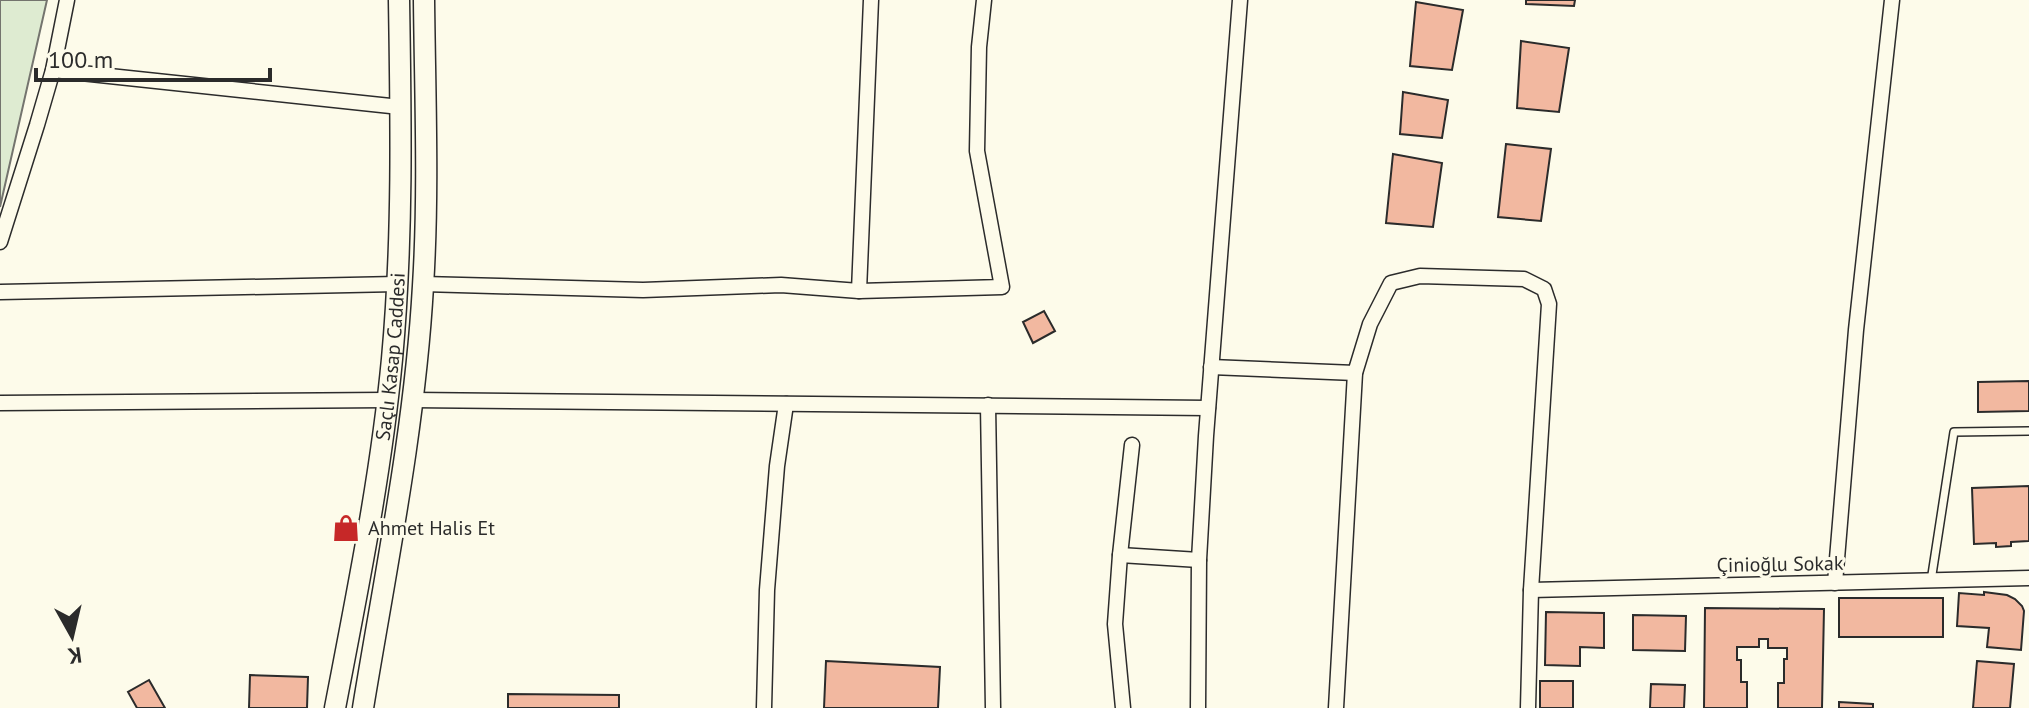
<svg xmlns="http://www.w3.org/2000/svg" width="2029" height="708" font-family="'PT Sans',sans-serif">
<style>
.green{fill:#deebd1;stroke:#74746e;stroke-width:2}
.building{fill:#f2b8a0;stroke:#2b2b2b;stroke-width:2}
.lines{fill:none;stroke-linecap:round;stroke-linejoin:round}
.lane-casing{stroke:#2b2b2b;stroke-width:10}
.street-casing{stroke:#2b2b2b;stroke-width:17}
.secondary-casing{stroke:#2b2b2b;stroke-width:23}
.lane{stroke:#fdfbea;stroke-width:7}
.street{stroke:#fdfbea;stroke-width:14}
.secondary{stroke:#fdfbea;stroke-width:20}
.labels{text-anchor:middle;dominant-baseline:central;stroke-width:6;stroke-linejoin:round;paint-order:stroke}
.street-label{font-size:20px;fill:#2b2b2b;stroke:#fdfbea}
.poi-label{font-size:20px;fill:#2b2b2b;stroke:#fdfbea;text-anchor:start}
</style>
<rect width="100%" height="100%" fill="#fdfbea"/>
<!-- green -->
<polygon class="green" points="0,0 47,0 0,207"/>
<!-- building -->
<g class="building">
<polygon points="1526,0 1575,0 1574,6 1526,4"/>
<polygon points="1416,2 1463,10 1452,70 1410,66"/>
<polygon points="1521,41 1569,48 1559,112 1517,108"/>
<polygon points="1403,92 1448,100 1442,138 1400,134"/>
<polygon points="1506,144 1551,149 1541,221 1498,217"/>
<polygon points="1393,154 1442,163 1433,227 1386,223"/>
<polygon points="1044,311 1055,331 1033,343 1023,322"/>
<polygon points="2029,381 2029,411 1978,412 1978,382"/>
<polygon points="2029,486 2029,541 2011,542 2011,546 1996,547 1996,543 1974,544 1972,488"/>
<polygon points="1984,592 2007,595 2015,599 2022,606 2024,611 2021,650 1987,647 1989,628 1957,626 1959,593 1984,595"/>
<rect x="1839" y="598" width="104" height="39"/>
<polygon points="1705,608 1824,609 1822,708 1778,708 1778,683 1784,683 1784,659 1787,659 1787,648 1768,648 1768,639 1759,639 1759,647 1737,647 1737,660 1741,660 1741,682 1747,682 1747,708 1704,708"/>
<polygon points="1546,612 1604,613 1604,648 1580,647 1580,666 1545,665"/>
<polygon points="1633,615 1686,616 1685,651 1633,650"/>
<polygon points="826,661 940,667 938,708 824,708"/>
<polygon points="1977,661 2014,664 2010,708 1973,708"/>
<polygon points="250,675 308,677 307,708 249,708"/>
<polygon points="149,680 165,708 137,708 128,692"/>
<rect x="1540" y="681" width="33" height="27"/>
<polygon points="1651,684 1685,685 1684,708 1650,708"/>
<polygon points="508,694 619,695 619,708 508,708"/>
<polygon points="1839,702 1873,704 1873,708 1839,708"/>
</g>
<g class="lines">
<!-- lane casing -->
<g class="lane-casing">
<polyline id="lane" points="1931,581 1954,432 2029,431"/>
</g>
<!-- street casing -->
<g class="street-casing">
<g id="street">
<polyline points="53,70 400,107"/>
<polyline points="0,242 37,125 53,70 67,0"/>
<polyline points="423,284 643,290 781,285 859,291 1002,287 977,151 979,47 984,0"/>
<polyline points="859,291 871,0"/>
<polyline points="0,292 397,284"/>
<polyline points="1211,367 1355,373"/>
<polyline points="412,400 1208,408"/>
<polyline points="0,403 387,400"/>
<polyline points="988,405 993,708"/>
<polyline points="1120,555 1199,560"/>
<polyline points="1835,583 1856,330 1892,0"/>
<polyline points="1531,590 2029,578"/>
<polyline points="764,708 767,590 777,466 786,404"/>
<polyline points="1123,708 1115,624 1120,555 1132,445"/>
<polyline points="1198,708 1199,560 1206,436 1240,0"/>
<polyline points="1336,708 1355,373 1370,324 1391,283 1420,276 1524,279 1544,289 1549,304 1531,590 1528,708"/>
</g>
</g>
<!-- secondary casing -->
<g class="secondary-casing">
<g id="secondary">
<path id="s1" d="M335 708C357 593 381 476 392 359 403 240 401 120 399 0"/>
<path d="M363 708C386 568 415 428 423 286 429 191 425 95 424 0"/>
</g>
</g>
<!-- lane -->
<use href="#lane" class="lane"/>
<!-- street -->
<use href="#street" class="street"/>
<!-- secondary -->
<use href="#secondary" class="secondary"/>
</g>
<!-- icons -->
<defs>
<g id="shop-bare" transform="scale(2.16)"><path d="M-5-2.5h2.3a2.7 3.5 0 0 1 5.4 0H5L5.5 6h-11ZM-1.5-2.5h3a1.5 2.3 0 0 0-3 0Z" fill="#c62828" stroke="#fdfbea" stroke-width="2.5" paint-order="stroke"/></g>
</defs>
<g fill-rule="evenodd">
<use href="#shop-bare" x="346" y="528"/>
</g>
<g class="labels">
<!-- street labels -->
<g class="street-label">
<text stroke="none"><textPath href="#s1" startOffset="356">Saçlı Kasap Caddesi</textPath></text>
<text transform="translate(1780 564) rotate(-1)">Çinioğlu Sokak</text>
</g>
<!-- poi labels -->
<g class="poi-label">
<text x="368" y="528">Ahmet Halis Et</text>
</g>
</g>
<!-- north arrow -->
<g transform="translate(72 636) rotate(172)" stroke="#fdfbea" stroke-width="6" paint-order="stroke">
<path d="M0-6L14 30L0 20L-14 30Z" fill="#2b2b2b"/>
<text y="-12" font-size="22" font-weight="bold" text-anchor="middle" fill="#2b2b2b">K</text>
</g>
<!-- scale -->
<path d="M36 68v12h234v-12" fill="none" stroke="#2b2b2b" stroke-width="4"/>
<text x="48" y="68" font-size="24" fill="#2b2b2b" stroke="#fdfbea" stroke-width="6" paint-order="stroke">100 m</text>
</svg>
